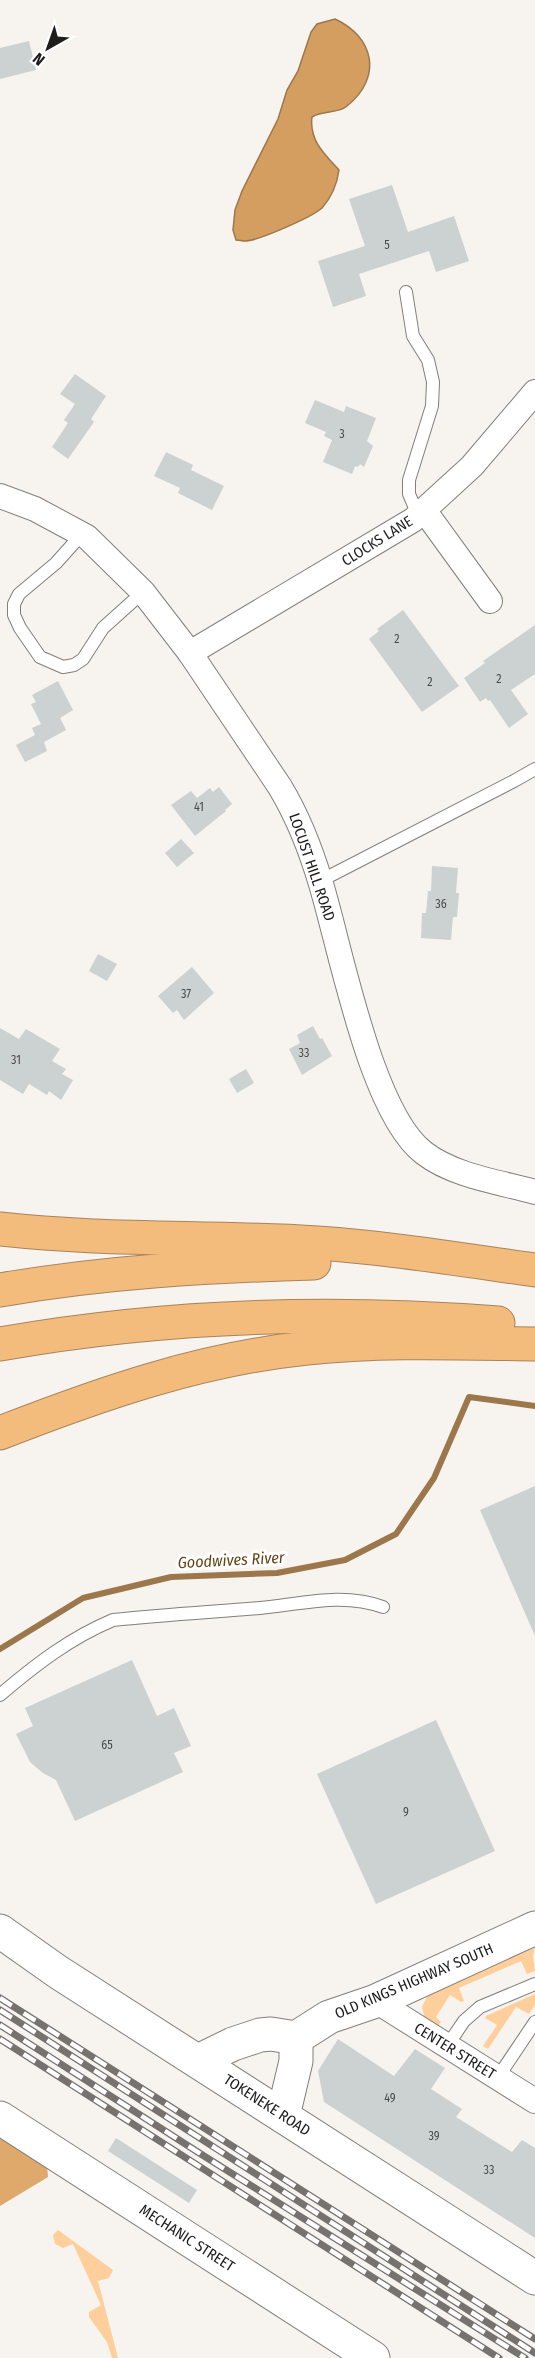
<svg xmlns="http://www.w3.org/2000/svg" width="535" height="2358" font-family="'Fira Sans Condensed',sans-serif">
<style>
.green{fill:#fecf9b}
.forest{fill:#dfa96b}
.water{fill:#d49e61;stroke:#9d774c;stroke-width:1.5}
.lines{fill:none;stroke-linecap:round;stroke-linejoin:round}
.stream{stroke:#9d774c;stroke-width:6}
.building{fill:#ccd2d1}
.lane-casing{stroke:#827f7c;stroke-width:14}
.street-casing{stroke:#827f7c;stroke-width:26}
.secondary-casing{stroke:#827f7c;stroke-width:35}
.highway-casing{stroke:#a8845a;stroke-width:35}
.lane{stroke:#fff;stroke-width:12}
.street{stroke:#fff;stroke-width:24}
.secondary{stroke:#fff;stroke-width:33}
.highway{stroke:#f3bb7c;stroke-width:33}
.rail-casing{stroke:#757270;stroke-width:7}
.rail{stroke:#fff;stroke-width:4.5;stroke-dasharray:14;stroke-linecap:butt}
.labels{text-anchor:middle;dominant-baseline:central;stroke-width:6;stroke-linejoin:round;paint-order:stroke}
.number-label{font-size:12px;fill:#4a4a49}
.street-label{font-size:15px;fill:#1e1d1c;stroke:#fff}
.water-label{font-size:16px;font-style:italic;fill:#664212;stroke:#fff}
</style>
<rect width="100%" height="100%" fill="#f7f3ef"/>
<!-- green -->
<g class="green">
<polygon points="535,1946 533,1957 535,1971 527,1974 521,1961 459,1988 464,2001 461,2002 450,1995 436,2017 441,2022 438,2026 425,2019 422,2007 429,1993"/>
<polygon points="535,1994 535,2005 529,2014 516,2007 488,2049 483,2046 497,2025 485,2018 486,2016"/>
<polygon points="58,2230 113,2270 109,2278 98,2281 118,2358 112,2358 107,2342 89,2317 89,2312 101,2305 73,2244 63,2248 55,2244 53,2235"/>
</g>
<!-- forest -->
<polygon class="forest" points="0,2136 47,2165 48,2177 0,2206"/>
<!-- water -->
<path class="water" d="M335 19C374 37 383 77 347 106 338 114 323 110 312 117 309 140 324 154 339 170 337 184 331 198 322 208 312 217 258 241 245 241 244 241 237 240 236 240L233 230 235 210 242 191 278 119 287 90 298 71 311 32 317 24Z"/>
<g class="lines">
<!-- stream -->
<polyline class="stream" points="0,1649 83,1598 171,1577 277,1573 345,1560 396,1534 434,1478 469,1397 535,1406"/>
</g>
<!-- building -->
<g class="building">
<polygon points="29,41 36,70 0,79 0,48"/>
<polygon points="392,185 408,232 454,216 469,261 436,272 429,251 359,274 366,296 333,307 318,261 365,246 349,199"/>
<polygon points="75,374 106,396 91,419 94,422 68,459 52,447 68,423 64,420 75,404 60,394"/>
<polygon points="315,400 344,412 346,406 376,418 367,441 373,446 364,467 360,464 358,467 355,466 352,474 323,462 332,440 324,436 326,432 305,423"/>
<polygon points="166,452 193,465 191,470 224,486 212,510 178,493 180,488 154,476"/>
<polygon points="403,610 459,686 422,712 369,639 379,631 377,629"/>
<polygon points="535,625 535,674 511,690 528,714 509,728 490,700 488,701 486,698 480,702 464,678 485,663 483,661"/>
<polygon points="58,681 73,710 60,718 66,730 44,742 47,751 25,762 16,745 35,735 32,728 41,724 31,704 36,702 32,695"/>
<polygon points="219,787 232,804 225,810 226,811 195,836 171,805 191,791 197,798 210,788 213,792"/>
<polygon points="181,839 194,853 177,867 165,853"/>
<polygon points="432,866 458,868 456,893 459,893 457,917 453,917 451,940 421,938 422,913 426,913 428,891 431,891"/>
<polygon points="98,954 117,964 107,981 89,971"/>
<polygon points="192,967 214,993 184,1020 177,1010 173,1013 158,996"/>
<polygon points="313,1026 320,1039 322,1038 332,1056 302,1075 289,1049 300,1043 297,1035"/>
<polygon points="0,1028 19,1039 26,1029 60,1049 52,1061 66,1069 62,1074 73,1080 61,1100 49,1091 47,1095 29,1084 23,1094 0,1080"/>
<polygon points="246,1069 254,1083 237,1093 229,1079"/>
<polygon points="535,1486 535,1636 480,1510"/>
<polygon points="132,1660 157,1716 174,1708 191,1746 174,1753 183,1772 75,1821 56,1780 43,1773 30,1762 16,1734 33,1726 25,1708"/>
<polygon points="436,1720 495,1851 376,1904 317,1774"/>
<polygon points="338,2039 394,2076 415,2049 445,2068 431,2089 462,2109 456,2117 512,2152 522,2140 535,2148 535,2238 324,2102 318,2071"/>
<polygon points="116,2138 197,2190 189,2203 108,2151"/>
</g>
<g class="lines">
<!-- lane casing -->
<g class="lane-casing">
<g id="lane">
<polyline points="406,292 413,336 428,360 433,382 432,406 409,480 409,494 418,515"/>
<polyline points="82,534 56,563 19,594 14,604 14,615 20,628 40,657 63,667 74,665 83,659 103,628 143,592"/>
<polyline points="320,881 514,781 535,769"/>
<path d="M0 1695C35 1665 70 1638 113 1620 162 1615 211 1612 260 1608 302 1604 343 1592 383 1607"/>
<polyline points="447,2046 464,2021 480,2007 535,1984"/>
<polyline points="498,2077 535,2022"/>
</g>
</g>
<!-- street casing -->
<g class="street-casing">
<g id="street">
<path d="M0 496 35 509 87 537 143 592 190 653 280 787C298 817 311 850 321 884 341 950 371 1113 424 1153 454 1176 499 1182 535 1192"/>
<polyline points="424,510 490,601"/>
<polyline points="190,653 413,520 472,466 535,392"/>
<polyline points="376,2001 535,2101"/>
</g>
</g>
<!-- secondary casing -->
<g class="secondary-casing">
<g id="secondary">
<polyline points="0,1931 58,1972 535,2278"/>
<polyline points="198,2061 233,2044 260,2035 271,2034 296,2038 329,2017 376,2001 535,1928"/>
<polyline points="283,2116 296,2061 296,2038"/>
<polyline points="0,2118 373,2358"/>
</g>
</g>
<!-- highway casing -->
<g class="highway-casing">
<g id="highway">
<path d="M0 1229C106 1241 212 1236 318 1243 391 1248 463 1260 535 1270"/>
<path d="M0 1290C104 1272 209 1266 314 1263"/>
<path d="M0 1344C164 1315 332 1310 498 1323"/>
<path d="M0 1433C100 1394 200 1359 307 1348 383 1340 459 1343 535 1344"/>
</g>
</g>
<!-- lane -->
<use href="#lane" class="lane"/>
<!-- street -->
<use href="#street" class="street"/>
<!-- secondary -->
<use href="#secondary" class="secondary"/>
<!-- highway -->
<use href="#highway" class="highway"/>
<!-- rail casing -->
<g class="rail-casing">
<g id="rail">
<polyline points="0,1998 535,2339"/>
<polyline points="0,2010 535,2353"/>
<polyline points="0,2025 204,2156 525,2358"/>
<polyline points="0,2039 499,2358"/>
</g>
</g>
<!-- rail -->
<use href="#rail" class="rail"/>
</g>
<g class="labels">
<!-- number labels -->
<g class="number-label">
<text x="387" y="245">5</text>
<text x="342" y="434">3</text>
<text x="397" y="639">2</text>
<text x="499" y="679">2</text>
<text x="430" y="682">2</text>
<text x="199" y="807">41</text>
<text x="441" y="904">36</text>
<text x="186" y="994">37</text>
<text x="304" y="1053">33</text>
<text x="16" y="1060">31</text>
<text x="107" y="1745">65</text>
<text x="406" y="1812">9</text>
<text x="390" y="2098">49</text>
<text x="434" y="2136">39</text>
<text x="489" y="2170">33</text>
</g>
<!-- street labels -->
<g class="street-label">
<text transform="translate(377 541) rotate(-32)">CLOCKS LANE</text>
<text transform="translate(312 867) rotate(71)">LOCUST HILL ROAD</text>
<text transform="translate(414 1981) rotate(-23)">OLD KINGS HIGHWAY SOUTH</text>
<text transform="translate(455 2051) rotate(32)">CENTER STREET</text>
<text transform="translate(267 2105) rotate(33)">TOKENEKE ROAD</text>
<text transform="translate(187 2238) rotate(33)">MECHANIC STREET</text>
</g>
<!-- water labels -->
<g class="water-label">
<text transform="translate(231 1560) rotate(-3)">Goodwives River</text>
</g>
</g>
<!-- north arrow -->
<g transform="translate(48 48) rotate(220)" stroke="#ffffff" stroke-width="4.5" paint-order="stroke">
<path d="M0-4.5L10 22L0 15L-10 22Z" fill="#1e1d1c"/>
<text y="-9" font-size="16" font-weight="bold" text-anchor="middle" fill="#1e1d1c">N</text>
</g>
</svg>
